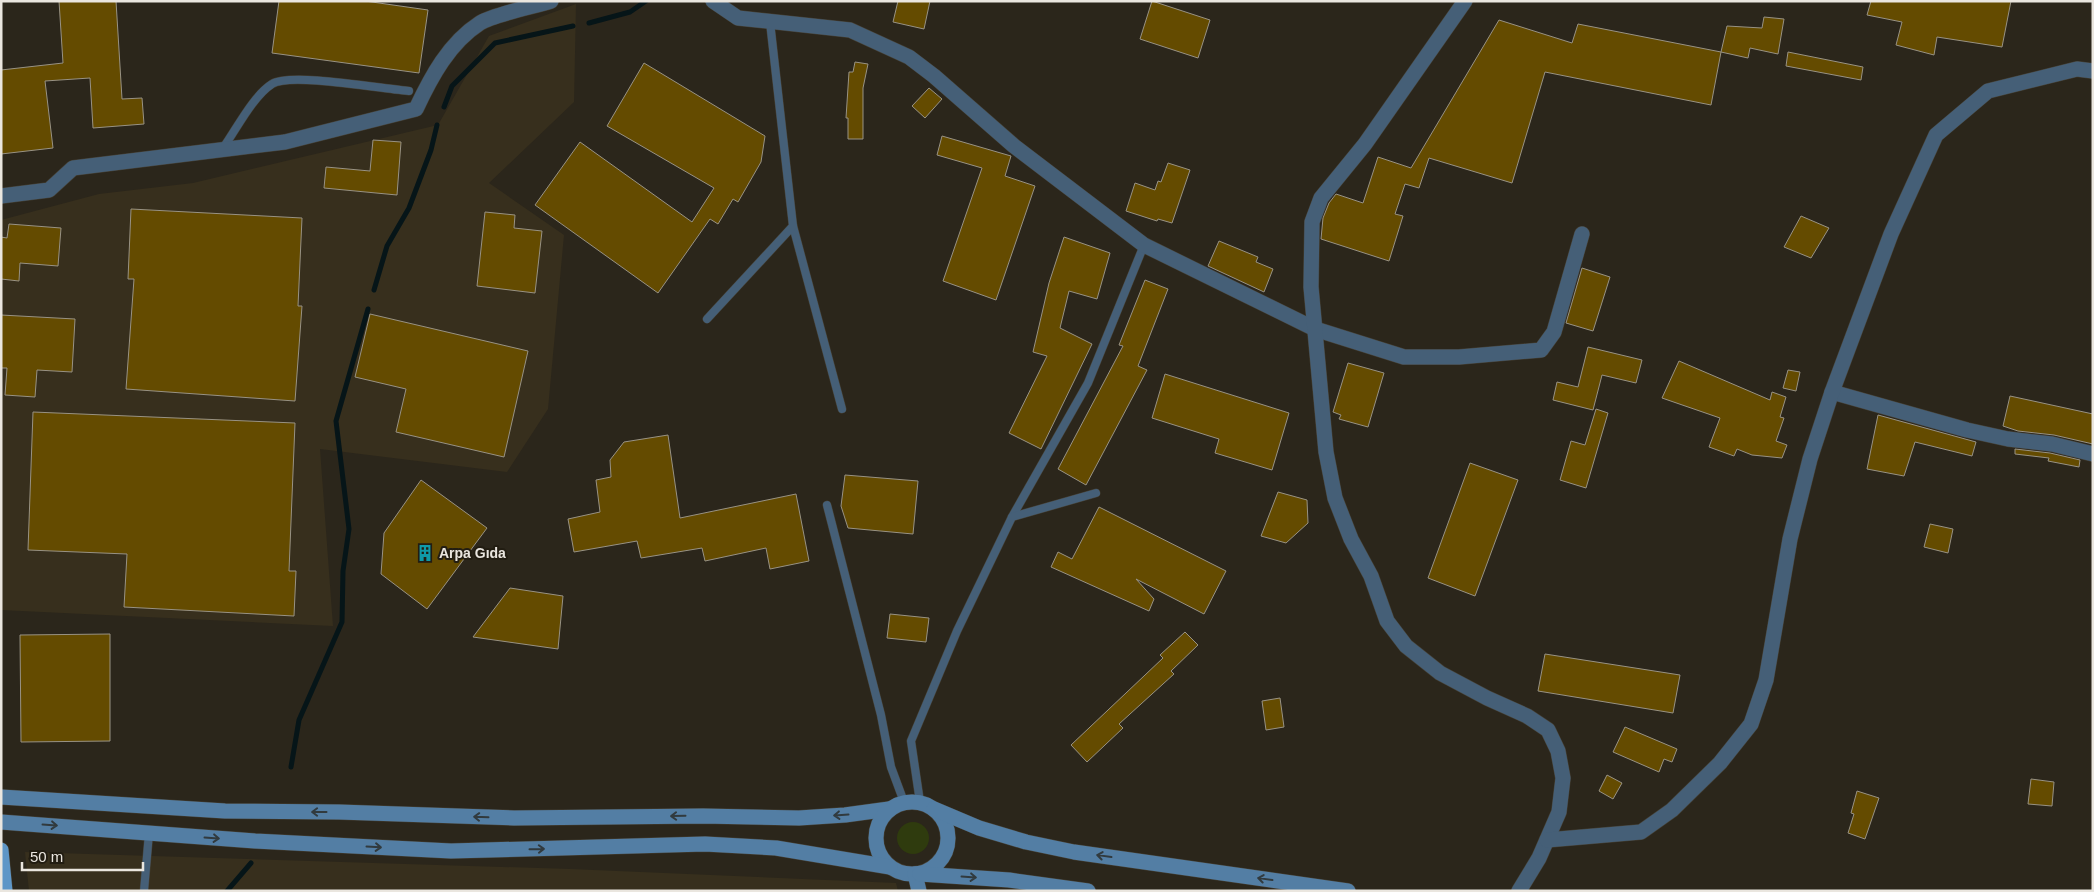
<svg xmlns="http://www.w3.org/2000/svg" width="2094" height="892" font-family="Arial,sans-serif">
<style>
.built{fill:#372f1d}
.green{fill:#2f3b0e}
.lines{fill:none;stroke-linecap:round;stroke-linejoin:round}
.stream{stroke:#061518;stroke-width:5}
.building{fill:#644b00;stroke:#989284}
.lane-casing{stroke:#464136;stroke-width:9}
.street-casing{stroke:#464136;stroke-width:16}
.secondary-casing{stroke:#464136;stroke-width:16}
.primary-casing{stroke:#464136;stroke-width:16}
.lane{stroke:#455f77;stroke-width:8}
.street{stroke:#455f77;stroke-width:15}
.secondary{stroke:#537ea4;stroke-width:15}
.primary{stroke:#5e96c7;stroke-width:15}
.oneway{stroke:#313a3e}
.labels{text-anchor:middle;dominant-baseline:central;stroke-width:4;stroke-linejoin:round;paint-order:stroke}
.poi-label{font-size:14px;font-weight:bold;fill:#eae6df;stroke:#221d12;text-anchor:start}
</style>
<rect width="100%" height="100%" fill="#2b261b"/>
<!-- built -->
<g class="built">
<polygon points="576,4 574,102 489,183 564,235 548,409 507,472 320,449 333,626 1,610 1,220 99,194 193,183 438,125 489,36"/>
<polygon points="25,852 570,869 896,883 898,891 29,891"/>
</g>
<!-- green -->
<circle class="green" cx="913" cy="838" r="16"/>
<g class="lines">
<!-- stream -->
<g class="stream">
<polyline points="589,23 630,12 646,1"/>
<polyline points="444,107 452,86 495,43 573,26"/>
<polyline points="374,290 387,246 409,208 431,150 437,125"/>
<polyline points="291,767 299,720 342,622 343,571 349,529 336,421 368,309"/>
<polyline points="227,891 251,863"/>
</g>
</g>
<!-- building -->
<g class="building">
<polygon points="59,1 116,1 122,99 142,98 144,124 93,128 90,78 45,81 53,148 1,154 1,70 63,63"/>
<polygon points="279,1 365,1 428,10 419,73 272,53"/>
<polygon points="898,1 930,1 924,29 893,22"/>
<polygon points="1152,1 1210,20 1198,58 1140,39"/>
<polygon points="1871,1 2011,1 2002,47 1937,37 1934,55 1896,45 1902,22 1867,15"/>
<polygon points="1764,17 1784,19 1778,54 1750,48 1748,58 1721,52 1711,105 1545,72 1512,183 1429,158 1419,188 1405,184 1395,214 1403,216 1389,261 1321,239 1323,218 1329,203 1336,194 1363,203 1378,157 1411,168 1499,20 1572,43 1578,24 1721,52 1727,26 1762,28"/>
<polygon points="1788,52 1863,67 1861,80 1786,66"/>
<polygon points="855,62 868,64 863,88 863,139 848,139 848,118 846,118 849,72 853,72"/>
<polygon points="644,63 765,136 761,162 738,202 733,199 718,224 710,219 658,293 535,205 580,142 692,222 714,188 607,126"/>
<polygon points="929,88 942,99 925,118 912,106"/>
<polygon points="942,136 1011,156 1005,176 1035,186 996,300 943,281 982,168 937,155"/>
<polygon points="373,140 401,142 397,195 324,188 326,167 370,171"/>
<polygon points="1168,163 1190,170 1172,223 1158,219 1157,221 1126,211 1135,183 1155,190 1158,181 1161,182"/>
<polygon points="131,209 302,218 298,306 302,306 295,401 126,389 134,279 128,279"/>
<polygon points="485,212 515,215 514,228 542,231 535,293 477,286"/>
<polygon points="1801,216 1829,228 1811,258 1784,247"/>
<polygon points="9,224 61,228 58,266 20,263 19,281 1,279 1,237 7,238"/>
<polygon points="1064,237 1110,253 1097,299 1069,291 1060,328 1092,344 1041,449 1009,433 1047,356 1033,352 1049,283"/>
<polygon points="1219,241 1258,257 1256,262 1273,269 1264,292 1208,266"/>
<polygon points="1582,268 1610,277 1593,331 1566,323"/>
<polygon points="1145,280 1168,289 1138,366 1147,370 1086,485 1058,469 1123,346 1119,345"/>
<polygon points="370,314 528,351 504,457 396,432 406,389 355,377"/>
<polygon points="1,315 75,319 72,372 37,370 35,397 5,395 7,368 1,368"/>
<polygon points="1588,347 1642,360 1636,383 1602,375 1593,410 1553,400 1557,382 1578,387"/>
<polygon points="1679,361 1770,400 1772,392 1786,397 1780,417 1784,418 1776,441 1787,445 1782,458 1752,455 1737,449 1734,456 1709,447 1720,418 1662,398"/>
<polygon points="1348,363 1384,373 1368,427 1339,419 1341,415 1333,412"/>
<polygon points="1788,370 1800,372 1796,391 1783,388"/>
<polygon points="1165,374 1289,413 1272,470 1215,453 1219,439 1152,418"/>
<polygon points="2010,396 2093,414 2093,444 2054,435 2018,431 2003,426"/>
<polygon points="1596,409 1608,413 1586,488 1560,480 1571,441 1585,445"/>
<polygon points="33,412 295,423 289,571 296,571 294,616 124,607 127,554 28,550"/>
<polygon points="1878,415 1976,442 1972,456 1915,442 1904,476 1867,469"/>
<polygon points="668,435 680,518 796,494 809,561 770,569 766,548 705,561 702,548 641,558 637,541 574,552 568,519 600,512 596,480 611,477 610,460 624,442"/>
<polygon points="2015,449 2050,453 2080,460 2079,467 2048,461 2049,458 2015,454"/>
<polygon points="1470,463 1518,480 1475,596 1428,578"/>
<polygon points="845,475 918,481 913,534 848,528 841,506"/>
<polygon points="421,480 487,528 427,609 381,574 384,533"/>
<polygon points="1278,492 1307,500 1308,523 1286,543 1261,536"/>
<polygon points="1099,507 1226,571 1204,614 1136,579 1154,599 1149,611 1051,567 1058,552 1072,559"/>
<polygon points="1930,524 1953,529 1948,553 1924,547"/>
<polygon points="510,588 563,596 558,649 473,637"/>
<polygon points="890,614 929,618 926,642 887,638"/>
<polygon points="1185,632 1198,645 1171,671 1174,674 1119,724 1123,728 1087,762 1071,745 1163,658 1160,655"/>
<polygon points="110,634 110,741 21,742 20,635"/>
<polygon points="1545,654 1680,675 1673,713 1538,691"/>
<polygon points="1280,698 1284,727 1266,730 1262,701"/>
<polygon points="1625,727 1677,749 1672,762 1664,759 1659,772 1613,752"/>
<polygon points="1607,775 1622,783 1613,799 1599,791"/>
<polygon points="2031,779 2054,782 2052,806 2028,804"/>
<polygon points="1857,791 1879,798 1865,839 1848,833 1854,814 1851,813"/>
</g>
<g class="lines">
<!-- lane casing -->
<g class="lane-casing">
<g id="lane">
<path d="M223 148C236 130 253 96 272 84 290 72 383 89 409 91"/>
<polyline points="793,226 842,409"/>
<polyline points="707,319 793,226 770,22"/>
<polyline points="827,505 881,715 891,767 904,802"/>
<polyline points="1012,517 1088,383 1144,245"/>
<polyline points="920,802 911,741 957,631 1012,517 1096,493"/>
<polyline points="144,891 149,833"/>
</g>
</g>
<!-- street casing -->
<g class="street-casing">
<g id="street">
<polyline points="713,1 738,18 850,30 909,57 934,76 1014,146 1144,245 1315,329 1404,357 1459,357 1541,350 1554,332 1582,234"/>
<polyline points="1465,1 1365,144 1321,198 1312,222 1311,287 1326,452 1335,498 1351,539 1371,576 1387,621 1406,646 1440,673 1487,698 1527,716 1548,730 1558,751 1563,778 1559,812 1539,858 1519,891"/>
<path d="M1 196 49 190 73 168 285 142 416 109C431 77 449 43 480 23 492 15 535 6 551 1"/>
<polyline points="1832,392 1967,430 2008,439 2052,444 2093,454"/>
<polyline points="1547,840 1641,832 1672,810 1720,763 1751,724 1766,680 1790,539 1810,459 1832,392 1891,234 1936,135 1988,91 2077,69 2093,71"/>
</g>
</g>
<!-- secondary casing -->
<g class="secondary-casing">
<g id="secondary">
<polyline points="1,797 225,811 339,812 514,818 703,816 799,818 845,815 889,809"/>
<circle cx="912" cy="838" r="36"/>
<polyline points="934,809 979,828 1026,842 1074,852 1348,891"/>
<polyline points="1,822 255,841 451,851 705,844 776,848 890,867"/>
<polyline points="915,874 919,891"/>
<polyline points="920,874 1009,880 1088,891"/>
</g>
</g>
<!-- primary casing -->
<g class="primary-casing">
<polyline id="primary" points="1,850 5,891"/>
</g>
<!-- lane -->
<use href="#lane" class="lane"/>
<!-- street -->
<use href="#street" class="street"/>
<!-- secondary -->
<use href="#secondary" class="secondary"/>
<!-- primary -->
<use href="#primary" class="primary"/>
</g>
<!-- one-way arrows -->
<defs><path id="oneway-shaft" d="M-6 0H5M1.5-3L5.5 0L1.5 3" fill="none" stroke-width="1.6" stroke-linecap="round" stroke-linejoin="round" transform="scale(1.25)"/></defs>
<g class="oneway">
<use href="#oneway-shaft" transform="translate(319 812) rotate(-180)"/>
<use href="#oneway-shaft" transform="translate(841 815) rotate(176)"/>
<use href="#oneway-shaft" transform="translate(678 816) rotate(179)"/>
<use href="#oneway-shaft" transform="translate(481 817) rotate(-178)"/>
<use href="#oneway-shaft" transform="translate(50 825) rotate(4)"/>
<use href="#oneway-shaft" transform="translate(212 838) rotate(4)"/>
<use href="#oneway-shaft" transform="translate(374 847) rotate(3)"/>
<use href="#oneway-shaft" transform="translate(537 849) rotate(-1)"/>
<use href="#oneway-shaft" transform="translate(1104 856) rotate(-172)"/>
<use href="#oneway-shaft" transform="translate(969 877) rotate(4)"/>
<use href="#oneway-shaft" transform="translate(1265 879) rotate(-172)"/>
</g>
<!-- icons -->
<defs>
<g id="building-bare" transform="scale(1.35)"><path d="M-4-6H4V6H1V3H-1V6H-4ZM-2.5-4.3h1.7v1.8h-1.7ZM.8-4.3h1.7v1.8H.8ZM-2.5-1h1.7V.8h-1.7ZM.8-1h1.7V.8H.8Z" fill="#0f9aa8" stroke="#221d12" stroke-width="2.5" paint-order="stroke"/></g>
</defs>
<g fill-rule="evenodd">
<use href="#building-bare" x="425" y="553"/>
</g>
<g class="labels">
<!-- poi labels -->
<g class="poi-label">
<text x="439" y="553">Arpa Gıda</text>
</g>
</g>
<!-- border -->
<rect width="2094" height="892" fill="none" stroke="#eae6df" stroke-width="5"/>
<!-- scale -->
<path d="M22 862v8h121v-8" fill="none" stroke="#eae6df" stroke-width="2.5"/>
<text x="30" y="862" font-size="15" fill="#eae6df" stroke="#221d12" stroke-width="4" paint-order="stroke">50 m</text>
</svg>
